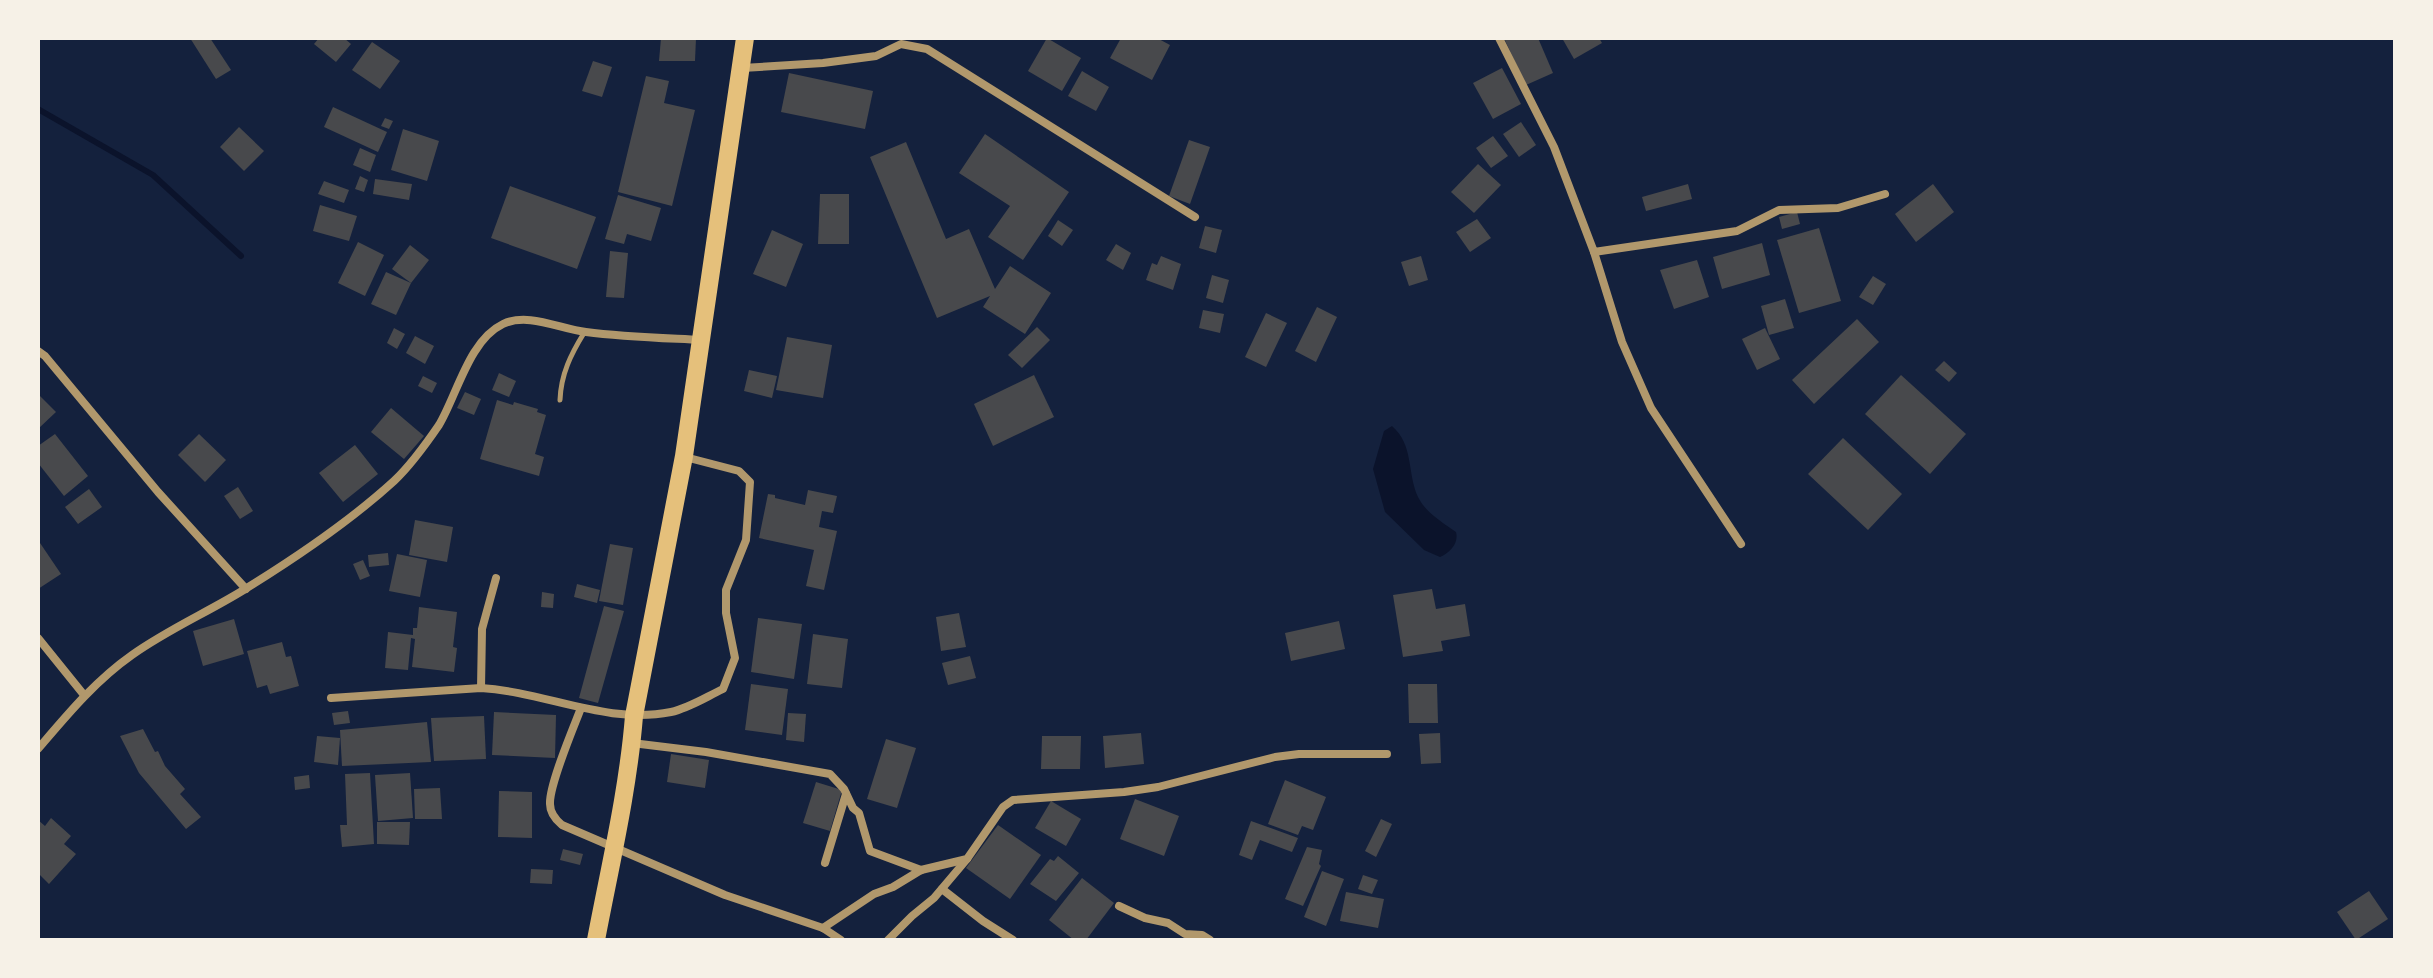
<svg xmlns="http://www.w3.org/2000/svg" width="2433" height="978" font-family="'PT Sans Narrow',sans-serif">
<style>
.water{fill:#0b132b}
.lines{fill:none;stroke-linecap:round;stroke-linejoin:round}
.stream{stroke:#0b132b;stroke-width:6}
.building{fill:#48494c}
.service{stroke:#b1986c;stroke-width:5}
.minor{stroke:#b1986c;stroke-width:8}
.primary{stroke:#e5c07b;stroke-width:18}
</style>
<rect width="100%" height="100%" fill="#14213d"/>
<!-- water -->
<path class="water" d="M1392 426C1414 445 1407 473 1418 497 1426 513 1442 522 1456 532 1459 543 1450 553 1440 557L1424 550 1385 512 1373 469 1384 431Z"/>
<g class="lines">
<!-- stream -->
<polyline class="stream" points="38,109 153,175 241,256"/>
</g>
<!-- building -->
<g class="building">
<polygon points="190,38 210,38 231,70 216,79"/>
<polygon points="319,38 344,38 351,44 336,62 314,44"/>
<polygon points="661,38 696,38 695,61 659,61"/>
<polygon points="1047,38 1081,58 1062,91 1028,71"/>
<polygon points="1121,38 1157,38 1170,45 1152,80 1110,58"/>
<polygon points="1504,38 1538,38 1553,73 1526,85"/>
<polygon points="1562,38 1599,38 1602,43 1574,59"/>
<polygon points="372,42 400,61 380,89 352,70"/>
<polygon points="593,61 612,67 602,97 582,91"/>
<polygon points="1502,68 1521,104 1493,119 1473,83"/>
<polygon points="1082,71 1109,87 1096,111 1068,96"/>
<polygon points="789,73 873,91 865,129 781,112"/>
<polygon points="646,76 669,81 664,103 695,110 672,206 618,192"/>
<polygon points="333,107 387,132 378,152 324,127"/>
<polygon points="385,118 393,121 389,129 381,126"/>
<polygon points="1521,122 1536,145 1519,157 1503,134"/>
<polygon points="239,127 264,151 244,171 220,147"/>
<polygon points="403,129 439,141 427,181 391,170"/>
<polygon points="985,134 1069,192 1023,260 988,237 1010,206 959,173"/>
<polygon points="1493,136 1508,156 1491,168 1476,148"/>
<polygon points="1189,140 1210,147 1190,204 1169,196"/>
<polygon points="906,142 946,239 969,229 995,289 1010,266 1051,293 1025,334 983,307 990,296 937,318 870,157"/>
<polygon points="360,148 376,155 370,172 353,165"/>
<polygon points="1478,164 1501,185 1474,213 1451,192"/>
<polygon points="360,176 368,180 364,192 355,189"/>
<polygon points="375,179 412,184 409,200 373,194"/>
<polygon points="324,181 349,190 344,203 318,194"/>
<polygon points="1688,184 1692,199 1646,211 1642,197"/>
<polygon points="1933,184 1954,212 1916,242 1895,214"/>
<polygon points="510,186 596,217 577,269 491,238"/>
<polygon points="820,194 849,194 849,244 818,244"/>
<polygon points="618,195 661,208 651,241 627,234 624,244 605,239"/>
<polygon points="320,205 357,216 349,241 313,231"/>
<polygon points="1797,212 1800,224 1782,229 1779,217"/>
<polygon points="1477,219 1491,238 1470,252 1456,232"/>
<polygon points="1058,220 1073,230 1062,246 1048,236"/>
<polygon points="1205,226 1222,230 1216,253 1199,248"/>
<polygon points="1819,228 1841,301 1799,313 1777,240"/>
<polygon points="772,230 803,244 786,287 753,274"/>
<polygon points="358,242 384,255 365,296 338,283"/>
<polygon points="1762,243 1770,275 1722,289 1713,257"/>
<polygon points="1116,244 1131,253 1123,270 1106,260"/>
<polygon points="410,245 429,260 411,283 392,269"/>
<polygon points="610,251 628,253 624,298 606,297"/>
<polygon points="1161,256 1181,264 1173,290 1146,280 1152,263 1157,265"/>
<polygon points="1421,256 1428,280 1409,286 1401,262"/>
<polygon points="1697,260 1709,297 1674,309 1660,270"/>
<polygon points="386,272 411,283 396,315 371,304"/>
<polygon points="1212,275 1229,280 1223,303 1206,298"/>
<polygon points="1873,276 1886,284 1873,305 1859,297"/>
<polygon points="1785,299 1794,328 1769,335 1761,306"/>
<polygon points="1317,307 1337,317 1316,362 1295,351"/>
<polygon points="1203,310 1224,314 1220,333 1199,328"/>
<polygon points="1266,313 1287,323 1266,367 1245,357"/>
<polygon points="1857,319 1879,342 1814,404 1792,380"/>
<polygon points="1037,327 1050,340 1022,368 1008,355"/>
<polygon points="394,328 405,334 397,349 387,343"/>
<polygon points="1765,328 1780,359 1757,370 1742,339"/>
<polygon points="415,336 434,346 425,364 406,353"/>
<polygon points="787,337 832,345 823,398 776,390"/>
<polygon points="1944,361 1957,373 1949,382 1935,370"/>
<polygon points="749,370 777,376 772,398 744,391"/>
<polygon points="499,373 516,381 509,397 492,390"/>
<polygon points="1034,375 1054,417 993,446 974,404"/>
<polygon points="1901,375 1966,434 1930,474 1865,414"/>
<polygon points="423,376 437,383 432,393 418,386"/>
<polygon points="465,392 481,399 474,415 457,408"/>
<polygon points="38,394 56,412 38,429"/>
<polygon points="497,400 513,405 514,402 538,409 537,412 546,415 535,454 544,457 539,476 480,459"/>
<polygon points="391,408 424,436 404,459 371,432"/>
<polygon points="55,434 88,476 64,496 38,463 38,446"/>
<polygon points="199,434 226,460 205,482 178,455"/>
<polygon points="1843,438 1902,494 1868,530 1808,474"/>
<polygon points="355,445 378,474 343,502 319,473"/>
<polygon points="238,487 253,511 240,519 224,496"/>
<polygon points="89,489 102,507 78,524 65,507"/>
<polygon points="808,490 837,496 833,513 822,511 819,527 837,531 824,590 806,586 814,550 759,538 768,494 775,495 775,498 805,505"/>
<polygon points="415,520 453,527 447,562 409,555"/>
<polygon points="38,540 61,574 38,589"/>
<polygon points="610,544 633,548 623,605 599,601"/>
<polygon points="388,553 389,565 369,567 368,555"/>
<polygon points="397,554 427,560 420,597 389,591"/>
<polygon points="363,560 370,576 360,580 353,564"/>
<polygon points="577,584 600,590 597,603 574,597"/>
<polygon points="1432,589 1436,609 1465,604 1470,636 1441,641 1443,651 1403,657 1393,595"/>
<polygon points="542,592 554,594 553,608 541,607"/>
<polygon points="604,606 624,611 598,703 579,698"/>
<polygon points="419,607 457,612 453,647 457,648 454,672 412,667 415,639 411,638 408,670 385,668 388,632 413,635 413,628 417,628"/>
<polygon points="959,613 966,647 941,651 936,617"/>
<polygon points="758,618 802,624 794,679 751,672"/>
<polygon points="234,619 244,654 203,666 193,631"/>
<polygon points="1339,621 1345,649 1291,661 1285,633"/>
<polygon points="813,634 848,639 842,688 807,684"/>
<polygon points="282,642 286,657 291,656 299,686 270,694 267,685 257,688 247,651"/>
<polygon points="970,656 976,678 948,685 942,663"/>
<polygon points="751,684 788,689 782,735 745,730"/>
<polygon points="1408,684 1437,684 1438,723 1409,723"/>
<polygon points="348,711 350,723 334,725 332,713"/>
<polygon points="494,712 556,715 555,758 492,755"/>
<polygon points="788,713 806,714 804,742 786,740"/>
<polygon points="484,716 486,759 434,761 431,718"/>
<polygon points="427,722 431,762 342,766 340,730"/>
<polygon points="143,729 155,752 158,751 165,766 185,789 180,794 201,817 186,829 139,773 120,736"/>
<polygon points="1141,733 1144,764 1105,768 1103,736"/>
<polygon points="1440,733 1441,763 1421,764 1419,734"/>
<polygon points="317,736 340,738 338,765 314,762"/>
<polygon points="1042,736 1081,736 1080,769 1041,769"/>
<polygon points="886,739 916,748 897,808 867,799"/>
<polygon points="671,754 709,760 705,788 667,782"/>
<polygon points="370,773 374,844 342,847 340,825 347,825 345,774"/>
<polygon points="410,773 413,818 378,821 375,775"/>
<polygon points="309,775 310,788 295,790 294,777"/>
<polygon points="1285,780 1326,797 1313,830 1302,826 1298,835 1268,824"/>
<polygon points="816,782 842,790 830,831 803,823"/>
<polygon points="440,788 442,819 415,819 414,789"/>
<polygon points="499,791 532,792 532,838 498,837"/>
<polygon points="1135,799 1179,816 1164,856 1120,839"/>
<polygon points="1051,801 1081,819 1066,846 1035,828"/>
<polygon points="51,818 71,836 64,844 76,854 49,884 38,873 38,820 45,826"/>
<polygon points="1381,819 1392,824 1376,857 1365,851"/>
<polygon points="1251,821 1298,838 1292,852 1260,840 1252,860 1239,855"/>
<polygon points="377,822 410,822 409,845 377,844"/>
<polygon points="998,825 1041,855 1010,899 966,868"/>
<polygon points="1307,847 1322,850 1319,864 1321,866 1303,906 1285,899"/>
<polygon points="563,849 583,854 580,865 560,860"/>
<polygon points="1058,856 1079,873 1056,901 1030,884 1050,859 1054,861"/>
<polygon points="531,869 553,870 552,884 530,883"/>
<polygon points="1322,871 1344,879 1326,926 1304,917"/>
<polygon points="1363,875 1378,880 1372,894 1358,889"/>
<polygon points="1082,878 1114,903 1086,940 1074,940 1049,920"/>
<polygon points="2369,891 2388,919 2356,940 2337,912"/>
<polygon points="1346,892 1384,899 1378,928 1340,921"/>
</g>
<g class="lines">
<!-- service -->
<path class="service" d="M560 400C561 374 571 354 584 333"/>
<!-- minor -->
<g class="minor">
<polyline points="1499,38 1554,147 1594,252 1737,231 1779,210 1838,208 1885,194"/>
<polyline points="742,68 823,63 876,56 901,44 927,49 1195,217"/>
<polyline points="1594,252 1622,342 1651,408 1741,544"/>
<polyline points="38,351 45,356 158,492 246,589"/>
<polyline points="38,638 84,695"/>
<polyline points="481,688 482,629 496,578"/>
<path d="M331 698 481 688C546 692 606 725 671 712 689 708 706 697 723 689L735 658 726 613V590L746 540 750 482 739 471 685 457"/>
<path d="M581 708C573 729 549 785 550 804 550 813 556 820 562 825L725 895 823 928 841 940"/>
<polyline points="632,743 706,752 830,774 844,789 853,808 859,813 870,851 921,870"/>
<path d="M38 749C67 715 95 681 132 655 167 630 206 613 242 591 294 559 348 523 394 481 411 465 426 444 439 425 457 395 469 340 503 324 528 312 560 329 586 332 624 337 663 338 701 340"/>
<polyline points="825,863 846,794"/>
<polyline points="942,889 983,921 1013,940"/>
<polyline points="1119,906 1145,918 1168,923 1185,934 1202,935 1210,940"/>
<polyline points="823,928 874,894 893,887 921,870 967,859 1003,807 1013,800 1124,792 1158,787 1275,757 1299,754 1387,754"/>
<polyline points="888,940 912,916 934,898 967,859"/>
</g>
<!-- primary -->
<path class="primary" d="M596 940C610 866 628 791 634 716L684 456 745 38"/>
</g>
<!-- border -->
<rect width="2433" height="978" fill="none" stroke="#f6f1e7" stroke-width="80"/>
</svg>
